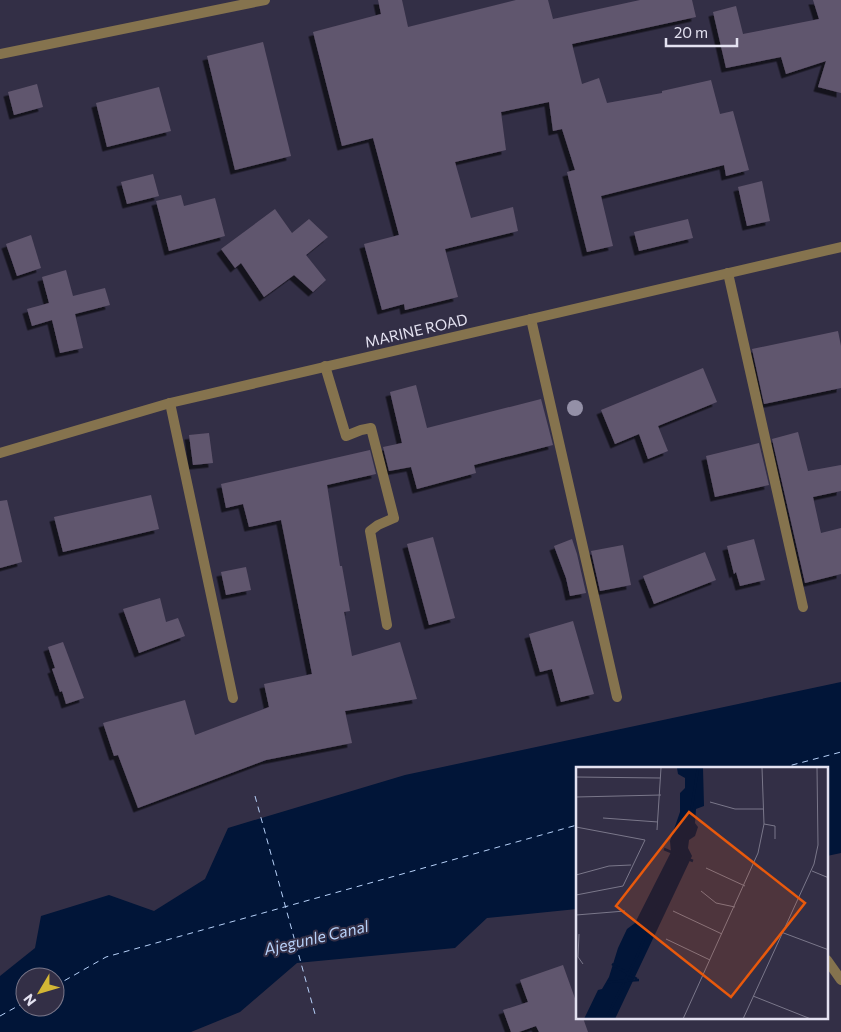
<svg xmlns="http://www.w3.org/2000/svg" width="841" height="1032" font-family="Commissioner,sans-serif">
<style>
.water{fill:#011538;fill-rule:evenodd}
.lines{fill:none;stroke-linecap:round;stroke-linejoin:round}
.ferry{stroke:#b7d1f9;stroke-width:1;stroke-dasharray:6 5;stroke-linecap:butt}
.building{fill:#61566e;filter:url(#shadow)}
.service{stroke:#85734e;stroke-width:10}
.minor{stroke:#85734e;stroke-width:10}
.tertiary{stroke:#85734e;stroke-width:10}
.tree{fill:#9490a7}
.labels{text-anchor:middle;dominant-baseline:central;stroke-width:4;stroke-linejoin:round;paint-order:stroke}
.street-label{font-size:15px;fill:#e4e2f1;stroke:#332f46}
.water-label{font-size:16px;font-style:italic;fill:#b7d1f9;stroke:#332f46}
.inset-river{fill:none;stroke:#011538;stroke-width:2.5}
.inset-road{fill:none;stroke:#7a778a;stroke-width:1}
.view{fill:#e8590c;fill-opacity:0.15;stroke:#e8590c;stroke-width:2.5}
.inset-edge{fill:none;stroke:#e4e2f1;stroke-width:2.5}
</style>
<defs>
<filter id="shadow"><feDropShadow dx="-4.5" dy="4.5" stdDeviation="0" flood-color="#0009"/></filter>
</defs>
<rect width="100%" height="100%" fill="#332f46"/>
<!-- water -->
<path class="water" d="M841 682V853L827 856V768H577V909L487 918 455 948 297 963 240 1012 191 1032H0V976L35 948 41 916 109 895 154 911 205 879 228 828 405 775ZM25 977H55V1007H25Z"/>
<g class="lines">
<!-- ferry -->
<g class="ferry">
<polyline points="781,768 841,752"/>
<polyline points="255,796 315,1014"/>
<polyline points="55,986 106,957 577,825"/>
<polyline points="0,1016 25,1002"/>
</g>
</g>
<!-- building -->
<g class="building">
<polygon points="378,0 402,0 408,27 516,0 548,0 553,19 640,0 692,0 696,17 572,44 582,84 599,78 607,103 662,93 662,91 711,80 720,114 733,111 749,170 726,176 724,165 601,196 613,246 587,252 567,172 575,170 562,129 553,131 549,102 501,112 506,150 455,162 471,218 513,207 518,231 445,249 458,297 405,310 404,304 382,310 364,244 399,235 373,138 342,146 313,32 381,14"/>
<polygon points="813,0 841,0 841,93 818,87 826,61 786,74 781,57 726,68 713,12 736,6 743,34 819,19"/>
<polygon points="263,42 291,156 235,170 207,56"/>
<polygon points="37,84 43,107 14,115 8,92"/>
<polygon points="159,87 171,131 107,147 96,103"/>
<polygon points="153,174 159,196 127,204 121,182"/>
<polygon points="762,181 770,221 747,226 738,187"/>
<polygon points="181,195 184,206 215,198 225,236 169,251 156,201"/>
<polygon points="275,209 292,233 309,219 328,237 306,255 326,280 313,292 294,275 264,297 241,263 235,268 221,249"/>
<polygon points="688,219 693,238 639,251 634,232"/>
<polygon points="31,235 41,268 17,276 6,244"/>
<polygon points="66,270 73,296 105,288 110,305 75,314 83,348 60,353 52,320 32,326 27,309 49,303 42,277"/>
<polygon points="838,331 841,346 841,388 764,404 752,349"/>
<polygon points="703,368 717,402 658,426 668,451 648,459 639,434 615,444 601,410"/>
<polygon points="416,385 427,428 541,399 553,445 474,465 476,473 417,489 411,467 389,471 383,447 402,443 390,392"/>
<polygon points="798,432 808,471 841,465 841,491 813,497 821,533 841,528 841,574 805,583 772,439"/>
<polygon points="209,433 213,463 193,465 189,435"/>
<polygon points="759,443 769,485 715,497 706,456"/>
<polygon points="370,450 376,474 327,485 340,566 342,566 350,611 344,612 352,656 400,642 417,699 345,711 352,743 266,760 138,808 118,755 114,756 103,723 185,700 195,735 269,707 264,684 312,674 281,520 249,527 243,504 226,508 221,484"/>
<polygon points="151,495 159,529 63,552 54,517"/>
<polygon points="7,500 22,562 0,568 0,501"/>
<polygon points="433,537 455,618 429,625 407,544"/>
<polygon points="572,539 577,554 586,593 570,596 566,578 554,546"/>
<polygon points="754,539 765,580 740,586 736,572 734,574 727,546"/>
<polygon points="623,545 631,585 600,591 591,551"/>
<polygon points="705,552 716,580 654,604 643,576"/>
<polygon points="246,567 251,590 226,595 221,572"/>
<polygon points="160,598 166,622 178,618 185,636 139,653 123,609"/>
<polygon points="573,621 594,694 561,702 552,669 540,672 529,634"/>
<polygon points="63,642 84,698 66,704 62,691 60,692 52,669 55,668 48,647"/>
<polygon points="563,965 577,1004 577,1018 583,1018 588,1032 539,1032 536,1026 519,1032 511,1032 503,1010 528,1002 520,980"/>
</g>
<g class="lines">
<!-- service -->
<g class="service">
<polyline points="325,366 346,436 361,430 371,428 394,518 378,525 370,531 387,625"/>
<polyline points="170,403 233,698"/>
</g>
<!-- minor -->
<g class="minor">
<polyline points="0,54 265,0"/>
<polyline points="728,273 803,607"/>
<polyline points="531,319 617,697"/>
<polyline points="827,960 841,980"/>
</g>
<!-- tertiary -->
<polyline class="tertiary" points="0,453 170,403 841,247"/>
</g>
<!-- trees -->
<circle class="tree" cx="575" cy="408" r="8"/>
<g class="labels">
<!-- street labels -->
<g class="street-label">
<text transform="translate(416 330) rotate(-13)">MARINE ROAD</text>
</g>
<!-- water labels -->
<g class="water-label">
<text transform="translate(316 937) rotate(-13)">Ajegunle Canal</text>
</g>
</g>
<!-- overview -->
<g transform="translate(576 767)">
<rect width="252" height="252" fill="#332f46"/>
<path d="M101 1H127L128 39 120 42 119 56 122 60 119 69 113 73 112 81 116 89 39 252H8L22 223 26 222 33 210 42 181 51 162 59 156 95 85 94 74 104 45V26L109 21V11L102 7Z" fill="#011538"/>
<path class="inset-river" d="M88 82 117 94M36 197 61 212M31 215 63 213M30 252 61 189 112 64 122 1"/>
<path class="inset-road" d="M0 10 84 11M0 30 85 28M134 35 159 42H187M27 51 82 55M188 57 199 59V72M0 60 69 73 47 119 0 128M81 63 85 1M130 101 169 119M236 104 253 111M0 108 33 99 55 98M125 124 140 136 159 140M97 144 146 167M0 148 49 144M205 165 253 183M3 167 2 190 7 197M90 172 134 193M177 229 235 252M107 252 182 86 188 57 186 1M167 252 238 97 242 78 241 1"/>
<path class="view" d="M113 45 229 136 155 230 40 139Z"/>
<rect width="252" height="252" class="inset-edge"/>
</g>
<!-- north arrow -->
<g transform="translate(40 992) rotate(232)"><circle r="24" fill="#332f46" stroke="#7a778a"/>
<path d="M0-4L9 19L0 12L-9 19Z" fill="#d3b635"/>
<text y="-8" font-size="14" font-weight="bold" text-anchor="middle" fill="#e4e2f1">N</text>
</g>
<!-- scale -->
<path d="M666 38v8h71v-8" fill="none" stroke="#e4e2f1" stroke-width="2.5"/>
<text x="674" y="38" font-size="15" fill="#e4e2f1" stroke="#332f46" stroke-width="4" paint-order="stroke">20 m</text>
</svg>
